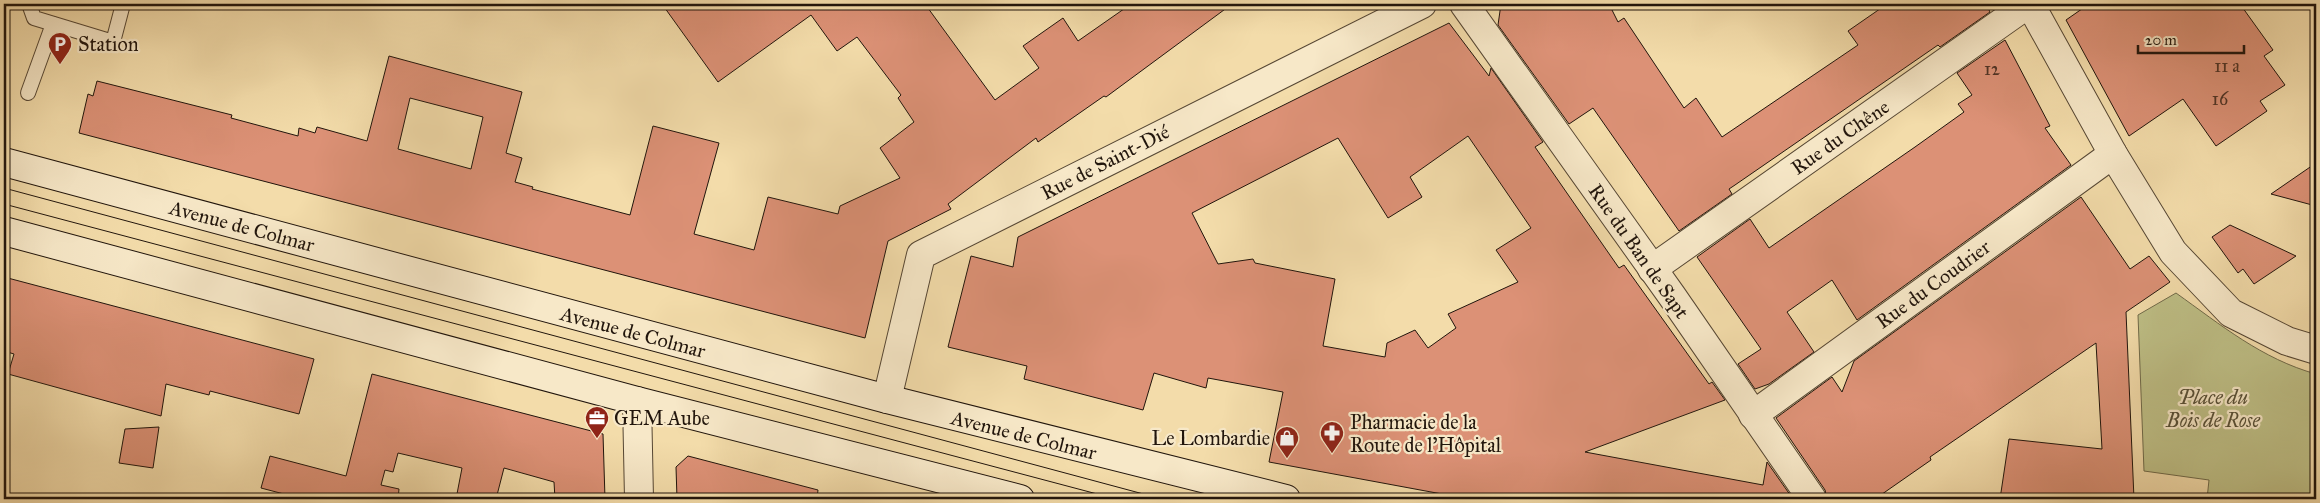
<svg xmlns="http://www.w3.org/2000/svg" width="2320" height="503" font-family="'IM FELL Great Primer',serif">
<style>
.green{fill:#bebf86;stroke:#706a49}
.building{fill:#dc9176;stroke:#21150c;fill-rule:evenodd}
.lines{fill:none;stroke-linecap:round;stroke-linejoin:round}
.lane-casing{stroke:#564734;stroke-width:16}
.street-casing{stroke:#564734;stroke-width:30}
.secondary-casing{stroke:#21150c;stroke-width:30}
.lane{stroke:#f7e8c8;stroke-width:14}
.street{stroke:#f7e8c8;stroke-width:28}
.secondary{stroke:#f7e8c8;stroke-width:28}
.tram{stroke:#21150c;stroke-width:1}
.labels{text-anchor:middle;dominant-baseline:central;stroke-width:4.5;stroke-linejoin:round;paint-order:stroke}
.number-label{font-size:18px;fill:#503426}
.poi-label{font-size:20px;fill:#21150c;stroke:#f7e8c8;text-anchor:start}
.street-label{font-size:20px;fill:#21150c;stroke:#f7e8c8}
.park-label{font-size:20px;font-style:italic;fill:#585037;stroke:#f7e8c8}
</style>
<rect width="100%" height="100%" fill="#f3dcaa"/>
<filter id="stains"><feTurbulence type="fractalNoise" baseFrequency=".004" numOctaves="4"/><feColorMatrix values="0 0 0 0 .2 0 0 0 0 .09 0 0 0 0 .02 0 0 0 .5 -.17"/></filter>
<radialGradient id="worn" r=".72"><stop offset=".6" stop-color="#630" stop-opacity="0"/><stop offset="1" stop-color="#630" stop-opacity=".3"/></radialGradient>
<!-- green -->
<path class="green" d="M2176 293C2221 325 2262 359 2316 374V499H2207L2209 480 2144 471 2138 315Z"/>
<!-- building -->
<g class="building">
<path d="M662 4H925L995 100 1039 68 1023 46 1063 18 1078 41 1131 4H1232L1106 97 1104 96 1038 142 1036 138 948 204 951 209 888 241 865 338 79 133 88 94 93 96 97 81 232 115 231 118 298 136 299 128 315 133 317 127 367 141 389 56 522 92 506 153 522 158 515 182 533 187 532 189 630 215 653 126 719 143 694 234 754 250 768 197 838 214 840 206 900 178 880 148 914 122 898 98 901 95 857 37 837 51 811 15 718 82ZM410 98 483 117 471 169 398 149Z"/>
<polygon points="1501,4 1609,4 1618,22 1624,18 1684,108 1696,98 1722,137 1858,45 1848,31 1887,4 1986,4 1990,12 1940,47 1938,45 1735,185 1729,189 1732,194 1679,231 1593,108 1569,124 1498,25"/>
<polygon points="2089,4 2240,4 2273,50 2264,56 2285,85 2260,101 2267,111 2216,146 2183,99 2129,136 2066,20"/>
<path d="M1449 23 1489 76 1491 68 1543 142 1535 147 1619 268 1624 265 1709 384 1712 382 1725 400 1585 452 1763 485 1767 462 1793 499H1469L1269 462 1283 392 1208 378 1206 388 1154 373 1143 410 1024 379 1027 366 948 347 971 256 1013 267 1018 237ZM1468 136 1531 228 1496 250 1518 282 1448 314 1456 328 1428 348 1415 330 1387 343 1385 357 1323 346 1335 279 1255 263 1253 259 1218 264 1192 213 1338 138 1388 218 1422 197 1410 177Z"/>
<polygon points="2005,40 2050,126 2045,128 2071,165 1857,320 1832,280 1787,312 1814,352 1769,384 1755,389 1738,364 1761,349 1697,257 1750,219 1769,248 1915,147 1964,112 1958,104 1972,95 1957,73"/>
<polygon points="2316,163 2316,206 2271,194"/>
<polygon points="2081,197 2130,269 2149,256 2170,282 2126,312 2134,499 2000,499 2009,439 2102,449 2096,343 1930,457 1931,460 1875,499 1827,499 1825,490 1776,418 1832,377 1842,392 1854,361"/>
<polygon points="2230,225 2296,256 2254,284 2243,269 2238,273 2212,237"/>
<polygon points="4,277 314,359 299,414 210,391 209,395 166,384 161,416 8,374 14,354 4,351"/>
<polygon points="372,374 603,434 605,499 555,499 554,482 504,468 496,499 456,499 462,468 398,453 393,472 385,470 381,485 399,489 398,499 303,499 261,488 270,456 346,476"/>
<polygon points="159,427 153,468 119,463 125,429"/>
<polygon points="688,456 818,490 817,499 677,499 676,467"/>
</g>
<g class="lines">
<!-- lane casing -->
<g class="lane-casing">
<g id="lane">
<polyline points="29,4 34,18 113,42 123,4"/>
<polyline points="28,93 53,24"/>
</g>
</g>
<!-- street casing -->
<g class="street-casing">
<g id="street">
<polyline points="1464,4 1672,296 1812,499"/>
<polyline points="2030,4 2113,154 2173,252 2231,313 2287,341 2316,350"/>
<polyline points="1652,269 2028,4"/>
<polyline points="887,399 921,255 1422,4"/>
<polyline points="637,401 639,499"/>
<polyline points="1753,415 2113,154"/>
</g>
</g>
<!-- secondary casing -->
<g class="secondary-casing">
<g id="secondary">
<polyline points="4,162 887,399 1286,499"/>
<polyline points="4,231 637,401 1020,499"/>
</g>
</g>
<!-- lane -->
<use href="#lane" class="lane"/>
<!-- street -->
<use href="#street" class="street"/>
<!-- secondary -->
<use href="#secondary" class="secondary"/>
<!-- tram -->
<g class="tram">
<polyline points="4,188 1162,499"/>
<polyline points="4,204 1116,499"/>
</g>
</g>
<!-- icons -->
<defs>
<g id="parking-pin" transform="scale(1.25)"><path d="M0 17L-7.5 6A9.5 9.5 0 1 1 7.5 6Z" fill="#8f2418" stroke="#f7e8c8"/><path d="M-3.5-5.5H1a3.5 3.5 0 0 1 0 7H-1V5.5H-3.5ZM-1-3.4V-.6H.8a1.4 1.4 0 0 0 0-2.8Z" fill="#fff"/></g>
<g id="office-pin" transform="scale(1.25)"><path d="M0 17L-7.5 6A9.5 9.5 0 1 1 7.5 6Z" fill="#8f2418" stroke="#f7e8c8"/><path d="M-6-3h4V-5.5h4V-3h4V5H-6ZM-1-4.5V-3h2v-1.5ZM-6 0V1H6V0Z" fill="#fff"/></g>
<g id="pharmacy-pin" transform="scale(1.25)"><path d="M0 17L-7.5 6A9.5 9.5 0 1 1 7.5 6Z" fill="#8f2418" stroke="#f7e8c8"/><path d="M-2-6h4v4h4v4h-4v4h-4v-4h-4v-4h4Z" fill="#fff"/></g>
<g id="shop-pin" transform="scale(1.25)"><path d="M0 17L-7.5 6A9.5 9.5 0 1 1 7.5 6Z" fill="#8f2418" stroke="#f7e8c8"/><path d="M-5-2.5h2.3a2.7 3.5 0 0 1 5.4 0H5L5.5 6h-11ZM-1.5-2.5h3a1.5 2.3 0 0 0-3 0Z" fill="#fff"/></g>
</defs>
<g fill-rule="evenodd">
<use href="#parking-pin" x="60" y="44"/>
<use href="#office-pin" x="597" y="418"/>
<use href="#pharmacy-pin" x="1332" y="433"/>
<use href="#shop-pin" x="1287" y="438"/>
</g>
<g class="labels">
<!-- number labels -->
<g class="number-label">
<text x="2227" y="66">11 a</text>
<text x="1992" y="69">12</text>
<text x="2220" y="99">16</text>
</g>
<!-- poi labels -->
<g class="poi-label">
<text x="78" y="44">Station</text>
<text x="614" y="418">GEM Aube</text>
<text x="1350" y="422">Pharmacie de la<tspan x="1350" dy="23">Route de l’Hôpital</tspan></text>
<text x="1270" y="438" text-anchor="end">Le Lombardie</text>
</g>
<!-- street labels -->
<g class="street-label">
<text transform="translate(1840 137) rotate(-35)">Rue du Chêne</text>
<text transform="translate(1105 162) rotate(-27)">Rue de Saint-Dié</text>
<text transform="translate(242 226) rotate(15)">Avenue de Colmar</text>
<text transform="translate(1639 251) rotate(55)">Rue du Ban de Sapt</text>
<text transform="translate(1933 284) rotate(-36)">Rue du Coudrier</text>
<text transform="translate(633 332) rotate(15)">Avenue de Colmar</text>
<text transform="translate(1024 435) rotate(14)">Avenue de Colmar</text>
</g>
<!-- park labels -->
<g class="park-label">
<text x="2213" y="397">Place du<tspan x="2213" dy="23">Bois de Rose</tspan></text>
</g>
</g>
<!-- margin -->
<rect width="2320" height="503" fill="none" stroke="#f3dcaa" stroke-width="20"/>
<rect x="5" y="5" width="2310" height="493" fill="none" stroke="#21150c" stroke-width="2.5"/>
<rect x="10" y="10" width="2300" height="483" fill="none" stroke="#21150c"/>
<!-- scale -->
<path d="M2138 45v8h106v-8" fill="none" stroke="#21150c" stroke-width="2.5"/>
<text x="2145" y="45" font-size="15" fill="#21150c" stroke="#f7e8c8" stroke-width="4" paint-order="stroke">20 m</text>
<rect width="100%" height="100%" filter="url(#stains)"/>
<rect width="100%" height="100%" fill="url(#worn)"/>
</svg>
